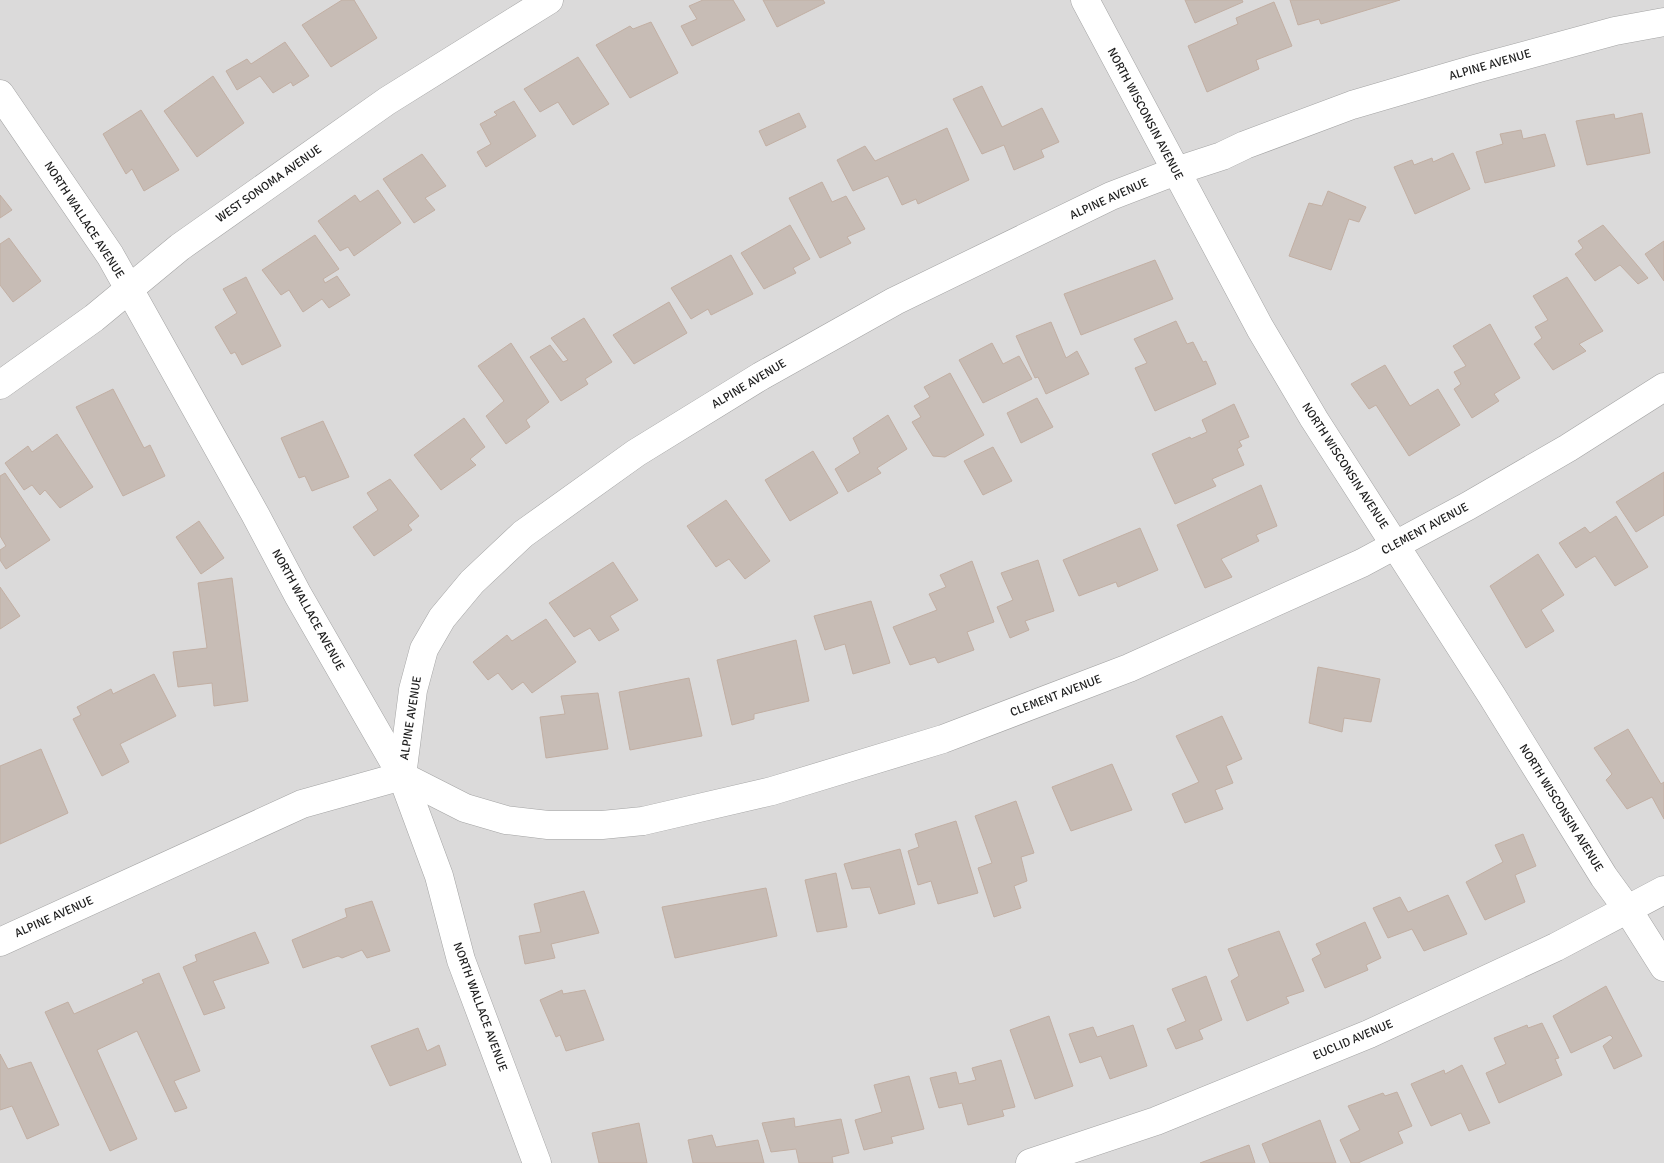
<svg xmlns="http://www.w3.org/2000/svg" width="1664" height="1163" font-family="Signika,sans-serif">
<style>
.residential{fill:#dbdada}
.building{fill:#c7bcb5;stroke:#c2afa3}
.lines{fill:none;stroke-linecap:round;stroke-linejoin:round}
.street-casing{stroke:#a4a4a4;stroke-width:29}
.street{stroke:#fff;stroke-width:28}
.labels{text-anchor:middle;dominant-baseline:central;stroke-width:5;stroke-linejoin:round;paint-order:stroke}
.street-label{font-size:12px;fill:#1d1d1d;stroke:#fff}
</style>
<rect width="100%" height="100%" fill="#efeae2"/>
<!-- residential -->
<rect class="residential" x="0" y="0" width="1664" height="1163"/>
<!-- building -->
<g class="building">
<polygon points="342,0 354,0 377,38 331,67 302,25"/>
<polygon points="703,0 733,0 745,20 692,46 681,26 697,19 689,6"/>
<polygon points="763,0 823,0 825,3 777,27"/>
<polygon points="1185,0 1242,0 1243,2 1195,23"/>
<polygon points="1290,0 1400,0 1321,24 1319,19 1298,25"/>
<polygon points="1274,2 1292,46 1256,60 1259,69 1207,92 1188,46 1238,24 1236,18"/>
<polygon points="651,22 678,73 630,98 596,45 630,26 633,29"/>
<polygon points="285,42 309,76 293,86 291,82 273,93 260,76 237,90 226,71 247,59 251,64"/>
<polygon points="578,57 609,104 573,125 558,102 540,112 524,89"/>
<polygon points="213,76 244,123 197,157 164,111"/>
<polygon points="982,86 1002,127 1042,108 1059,142 1041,150 1044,157 1014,170 1004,145 982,154 953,99"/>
<polygon points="514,101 536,136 486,167 477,152 491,144 480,124 497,115 494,112"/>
<polygon points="141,110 179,170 144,191 132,169 126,174 103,134"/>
<polygon points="799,113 806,127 766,146 759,131"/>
<polygon points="1642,113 1650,153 1587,165 1576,121 1614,114 1615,119"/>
<polygon points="947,128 969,180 918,204 916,199 902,205 888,176 853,191 837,160 865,146 875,161"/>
<polygon points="1521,130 1523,139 1545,134 1555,166 1485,183 1476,152 1503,144 1500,134"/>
<polygon points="1453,153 1470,189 1415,214 1394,167 1412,160 1414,165 1432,158 1433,162"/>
<polygon points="422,154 446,186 425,198 435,210 414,223 383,179"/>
<polygon points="822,182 832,202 846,196 865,229 847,237 851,243 820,258 789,198"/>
<polygon points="378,190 401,223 354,256 348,247 340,251 318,221 355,195 360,202"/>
<polygon points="1328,191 1366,207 1359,222 1349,219 1331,270 1289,256 1309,203 1322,206"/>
<polygon points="0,195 12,210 0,218"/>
<polygon points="790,225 810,259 793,268 796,273 764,289 741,253"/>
<polygon points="1603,225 1648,278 1638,284 1620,265 1595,281 1575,254 1583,248 1578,241"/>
<polygon points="315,235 339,269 323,279 325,283 337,276 350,295 329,308 322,299 303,312 289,290 281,295 262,270"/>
<polygon points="9,238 41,281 13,302 0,285 0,244"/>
<polygon points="1664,241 1664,281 1645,254"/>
<polygon points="731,255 753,294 711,315 708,309 691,319 671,288"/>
<polygon points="1155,260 1173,299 1081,335 1064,294"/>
<polygon points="246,277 281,346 242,365 235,352 231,354 215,327 237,313 223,289"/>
<polygon points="1567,277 1603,331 1579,344 1586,351 1553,370 1534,344 1542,338 1535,327 1548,320 1533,296"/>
<polygon points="669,302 687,333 634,364 613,335"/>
<polygon points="584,318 612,362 585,379 588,384 561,401 530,357 550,345 563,362 568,360 551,338"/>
<polygon points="1176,321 1187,344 1193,342 1203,362 1206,361 1216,384 1155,411 1135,368 1147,363 1134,339"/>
<polygon points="1051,322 1066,358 1077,351 1089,374 1046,394 1038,377 1035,378 1016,336"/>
<polygon points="1490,324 1520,378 1494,394 1499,401 1472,418 1454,389 1461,384 1454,372 1466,366 1453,346"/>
<polygon points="511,343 549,402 526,420 530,427 506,444 486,416 504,401 478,366"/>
<polygon points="992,343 1003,364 1019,356 1032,379 983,403 959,360"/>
<polygon points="1385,365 1410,406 1438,389 1460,425 1409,456 1376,405 1369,409 1351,384"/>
<polygon points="950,373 984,435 945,457 933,456 912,422 921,417 914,406 930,397 924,387"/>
<polygon points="113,389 144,448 150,445 165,476 123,496 76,407"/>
<polygon points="1037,398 1053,427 1021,443 1007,413"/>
<polygon points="1234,404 1249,437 1239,441 1242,446 1237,449 1244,465 1212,479 1216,486 1175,504 1152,454 1190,437 1191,439 1207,432 1202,420"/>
<polygon points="888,415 907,449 877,468 881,473 848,492 835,469 860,453 853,438"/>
<polygon points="464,418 485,447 470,459 476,465 441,490 414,455"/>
<polygon points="323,421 349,477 312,491 305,476 299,478 281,438"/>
<polygon points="57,434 93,487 60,508 45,490 40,495 32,485 24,490 5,463 28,446 32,452"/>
<polygon points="993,447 1012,481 983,495 964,461"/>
<polygon points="813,451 838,493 790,521 765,480"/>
<polygon points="1664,472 1664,515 1636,532 1616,502"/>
<polygon points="5,473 50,540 6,569 0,560 0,550 6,546 0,536 0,476"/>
<polygon points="390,479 419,516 408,525 412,530 374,556 353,527 378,510 367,493"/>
<polygon points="1261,485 1277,526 1256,535 1259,541 1221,559 1232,577 1205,588 1177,525"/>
<polygon points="726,500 770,561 745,579 729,559 716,567 687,526"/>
<polygon points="1616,516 1648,567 1615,586 1595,556 1576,568 1559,543 1585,527 1590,533"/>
<polygon points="199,521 224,558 201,574 176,537"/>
<polygon points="1140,528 1158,570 1118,587 1116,582 1079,596 1063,560"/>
<polygon points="1538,554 1564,595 1541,610 1554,631 1526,648 1490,586"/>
<polygon points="1038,560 1054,611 1025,621 1029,630 1010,638 997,607 1013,600 1001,573"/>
<polygon points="972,561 994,622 967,632 974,650 938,663 935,657 910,665 893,627 937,610 929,594 946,587 940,575"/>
<polygon points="613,562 638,600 610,616 619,630 599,641 590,628 574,637 549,603"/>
<polygon points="232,578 248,701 214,706 212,683 178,687 173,652 207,648 198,583"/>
<polygon points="0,587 20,616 0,629"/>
<polygon points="871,601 890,663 853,674 845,644 825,650 814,616"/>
<polygon points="546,619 576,662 532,693 523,682 512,690 498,673 488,680 473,662 507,635 512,641"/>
<polygon points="796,640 809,701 754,714 754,719 732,725 717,660"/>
<polygon points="1318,667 1380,679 1371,722 1344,718 1342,732 1309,723"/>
<polygon points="154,674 176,716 120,744 129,762 102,776 73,719 81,715 77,707 111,689 113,694"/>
<polygon points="689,678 702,736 630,750 619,692"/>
<polygon points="598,693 608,749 546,758 540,717 565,714 561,696"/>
<polygon points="1222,716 1242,759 1226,766 1233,783 1215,790 1223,809 1185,823 1172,794 1199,782 1176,736"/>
<polygon points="1628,729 1661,784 1664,782 1664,819 1652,797 1627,809 1606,780 1612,774 1594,748"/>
<polygon points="41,749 68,813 0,844 0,766"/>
<polygon points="1112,764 1132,810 1071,831 1052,787"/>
<polygon points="1016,801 1034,853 1021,857 1027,881 1014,886 1021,908 994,917 978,868 992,863 975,816"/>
<polygon points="956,821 978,893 938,904 931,881 918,885 908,851 919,847 915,834"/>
<polygon points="1523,834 1536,866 1515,875 1525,902 1485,920 1466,882 1503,862 1495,845"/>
<polygon points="900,849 915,904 879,914 870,887 852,889 844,864"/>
<polygon points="836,873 847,927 817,932 805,880"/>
<polygon points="766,888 777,936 675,958 662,907"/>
<polygon points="584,891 599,933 551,944 555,958 525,964 519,936 541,932 534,904"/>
<polygon points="1448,895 1467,934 1424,951 1412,929 1388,938 1373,908 1400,897 1408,912"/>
<polygon points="372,901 390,951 367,958 362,950 342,958 338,956 303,968 292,940 347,917 345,909"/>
<polygon points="1365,922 1381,958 1366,965 1368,970 1325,988 1312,959 1321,954 1316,944"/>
<polygon points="1279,931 1304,991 1286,997 1289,1003 1247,1021 1231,981 1239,976 1228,949"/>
<polygon points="255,932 269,963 213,981 225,1008 204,1015 183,967 197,961 195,955"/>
<polygon points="159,973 200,1071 174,1081 187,1108 175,1112 137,1031 97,1050 137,1139 110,1151 45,1012 68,1002 74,1014 144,983 142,980"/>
<polygon points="1206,976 1222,1020 1199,1030 1203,1039 1176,1049 1167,1029 1186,1021 1172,989"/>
<polygon points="1606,986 1642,1056 1614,1069 1603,1046 1613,1038 1610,1035 1571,1053 1553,1016"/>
<polygon points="562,990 563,994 585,990 604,1040 566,1051 560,1035 556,1037 540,1000"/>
<polygon points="1049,1016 1073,1086 1035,1099 1010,1030"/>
<polygon points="1542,1023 1559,1058 1555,1059 1562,1075 1499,1103 1486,1073 1506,1064 1494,1038 1527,1025 1528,1028"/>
<polygon points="1133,1025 1147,1066 1110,1079 1101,1056 1080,1063 1069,1034 1093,1027 1097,1037"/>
<polygon points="418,1028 427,1051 439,1045 446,1065 390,1086 371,1046"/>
<polygon points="0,1054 8,1069 31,1062 59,1125 27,1139 12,1106 0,1110"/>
<polygon points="1001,1060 1015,1107 1002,1110 1004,1116 968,1125 962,1103 939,1108 930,1078 956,1072 959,1084 976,1080 972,1068"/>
<polygon points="1462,1065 1490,1123 1469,1131 1461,1113 1431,1126 1411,1084 1444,1070 1445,1074"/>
<polygon points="909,1076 924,1129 891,1137 893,1143 864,1150 855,1120 882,1112 874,1085"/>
<polygon points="1397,1092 1412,1126 1398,1132 1403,1143 1358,1163 1351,1163 1340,1140 1360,1130 1348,1106 1383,1093 1385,1096"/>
<polygon points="794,1118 795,1127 841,1119 849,1153 832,1157 833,1163 799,1163 796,1149 771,1152 762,1123"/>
<polygon points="1320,1120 1336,1163 1270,1163 1262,1144"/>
<polygon points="639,1123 647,1163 599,1163 592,1133"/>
<polygon points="712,1135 716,1147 758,1140 764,1163 693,1163 688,1140"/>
<polygon points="1249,1145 1255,1163 1200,1163"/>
</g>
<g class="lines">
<!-- street casing -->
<g class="street-casing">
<g id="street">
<polyline points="1085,0 1260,328 1314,419 1492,696 1604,877 1628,910 1664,967"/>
<polyline points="0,94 110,255 255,514 298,595 402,776 439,876 461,960 537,1163"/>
<polyline points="0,385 94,318 180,247 387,101 549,0"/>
<polyline points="402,776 413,690 424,649 442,618 472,582 523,534 636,453 761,376 895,301 1111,196 1176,171 1222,156 1245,145 1352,105 1475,69 1615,31 1664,22"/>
<polyline points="402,776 465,808 506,820 548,825 602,825 643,821 772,791 943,739 1129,668 1362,563 1468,506 1568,448 1664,387"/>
<polyline points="0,942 302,804 402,776"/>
<polyline points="1030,1163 1156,1121 1369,1034 1556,947 1664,890"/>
</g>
</g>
<!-- street -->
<use href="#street" class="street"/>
</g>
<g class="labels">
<!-- street labels -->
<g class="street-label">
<text transform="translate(1490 65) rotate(-16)">ALPINE AVENUE</text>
<text transform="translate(1145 114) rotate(62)">NORTH WISCONSIN AVENUE</text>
<text transform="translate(269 184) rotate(-35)">WEST SONOMA AVENUE</text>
<text transform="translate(1109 199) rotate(-24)">ALPINE AVENUE</text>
<text transform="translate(84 220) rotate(57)">NORTH WALLACE AVENUE</text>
<text transform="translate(749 384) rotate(-31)">ALPINE AVENUE</text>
<text transform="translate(1345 466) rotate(57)">NORTH WISCONSIN AVENUE</text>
<text transform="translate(1425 529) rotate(-28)">CLEMENT AVENUE</text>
<text transform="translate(308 610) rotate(61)">NORTH WALLACE AVENUE</text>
<text transform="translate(1056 696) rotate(-21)">CLEMENT AVENUE</text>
<text transform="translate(411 718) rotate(-81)">ALPINE AVENUE</text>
<text transform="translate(1561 808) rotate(58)">NORTH WISCONSIN AVENUE</text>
<text transform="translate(54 917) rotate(-24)">ALPINE AVENUE</text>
<text transform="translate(480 1007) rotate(70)">NORTH WALLACE AVENUE</text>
<text transform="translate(1353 1040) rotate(-23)">EUCLID AVENUE</text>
</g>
</g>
</svg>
